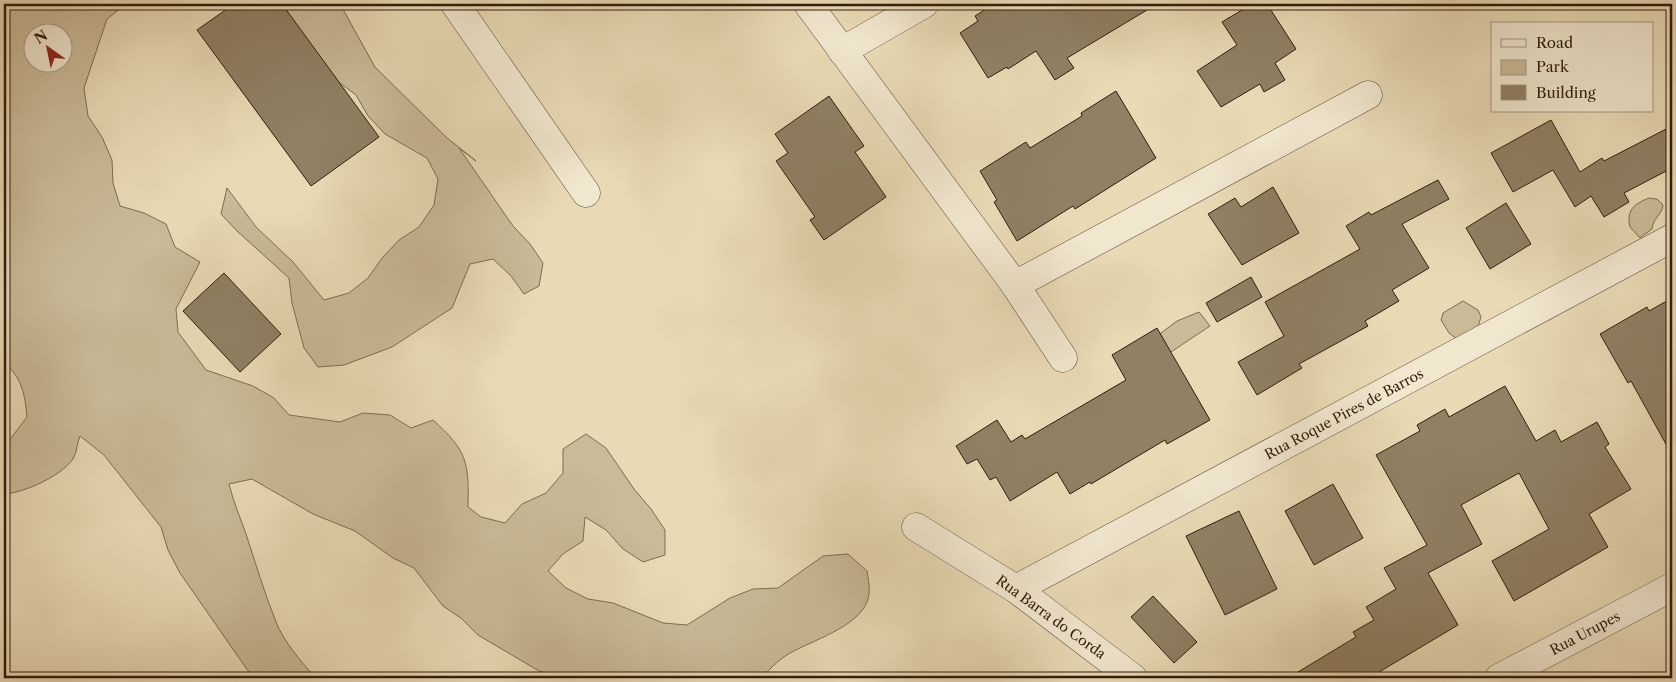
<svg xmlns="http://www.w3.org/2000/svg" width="1676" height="682" font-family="'Libre Caslon Text',serif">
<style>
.green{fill:#caba98;stroke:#7d6c52;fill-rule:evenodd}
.building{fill:#908064;stroke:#301e0d}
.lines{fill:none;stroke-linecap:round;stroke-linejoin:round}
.minor-casing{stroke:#5e4d37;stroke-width:29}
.minor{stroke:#f1e7cf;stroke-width:28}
.labels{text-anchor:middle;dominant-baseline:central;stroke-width:5;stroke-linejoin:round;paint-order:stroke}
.street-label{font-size:14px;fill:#301e0d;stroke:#f1e7cf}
</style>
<rect width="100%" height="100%" fill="#e9dab5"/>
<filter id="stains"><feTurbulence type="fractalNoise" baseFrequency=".004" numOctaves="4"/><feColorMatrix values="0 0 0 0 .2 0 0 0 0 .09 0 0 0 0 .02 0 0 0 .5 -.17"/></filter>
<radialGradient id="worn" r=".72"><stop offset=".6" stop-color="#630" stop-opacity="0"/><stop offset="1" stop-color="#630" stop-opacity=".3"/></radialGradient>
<!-- green -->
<g class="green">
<path d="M4 4H126L107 19 84 88 88 116 102 137 112 160 113 183 120 206 144 213 166 224 175 247 200 262 176 309 178 332 206 370 253 386 274 398 289 415 340 422 363 413 390 415 411 428 433 420C467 451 469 461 468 507L481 517 505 523 522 504 546 493 563 473V449L586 434 606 448 634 489 651 509 665 530V555L643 562 623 549 606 530 585 517 583 541 563 554 548 571 566 588 588 599 613 603 663 623 687 625 730 598 753 589 778 588 823 556 848 554 867 571C868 578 870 587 869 594 866 624 816 639 794 651 781 657 771 668 761 678H565L539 671 478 635 462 619 443 606 414 568 393 558 355 531 313 514 252 479 229 484C233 500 239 515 245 531 255 561 264 592 276 622 284 642 301 662 316 678H253L180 573 168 550 161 527 104 455 80 436C77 442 77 453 73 459 61 476 24 493 4 494V441L11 438 27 417C25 395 22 377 4 363ZM62 32V62H32V32Z"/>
<polygon points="273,4 340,4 375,67 446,137 476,161 459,148 513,226 530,244 543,263 539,286 524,294 511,276 493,259 470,264 452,308 392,347 344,365 318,367 304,348 292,303 289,278 237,231 221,214 227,188 256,227 293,262 324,300 349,293 368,278 382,258 399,240 419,227 434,205 438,179 427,158 385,134 368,116 356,95 336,80"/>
<path d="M1649 198 1657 199 1663 205C1662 215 1653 218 1652 229L1640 238 1630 227C1626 210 1634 204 1649 198Z"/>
<polygon points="1463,301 1478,310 1481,317 1477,330 1461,342 1449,333 1441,320 1443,313"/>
<polygon points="1199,312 1210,326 1171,352 1159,354 1157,336 1177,321"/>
</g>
<!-- building -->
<g class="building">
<polygon points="234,4 282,4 379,137 311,186 197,30"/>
<polygon points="994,4 1157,4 1067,58 1074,68 1055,80 1036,51 1008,69 1007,67 988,78 960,33 978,21 975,16"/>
<polygon points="1252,4 1267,4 1296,49 1275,63 1285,80 1264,92 1260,84 1221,107 1197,71 1237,45 1222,22"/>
<polygon points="1116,91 1156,158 1075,209 1073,206 1017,241 994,202 997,200 980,171 1026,142 1030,148 1082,116 1081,113"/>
<polygon points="829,96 864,146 855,152 886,197 824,240 810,220 815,217 776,161 788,153 775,134"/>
<polygon points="1551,120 1580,172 1602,158 1604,161 1672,126 1672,168 1624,193 1629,202 1604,217 1591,196 1575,207 1553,170 1513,192 1491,153"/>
<polygon points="1438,180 1449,199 1402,224 1429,268 1392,290 1399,301 1365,321 1368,326 1299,364 1302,368 1257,395 1238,362 1284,336 1265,302 1360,249 1346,226 1369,212 1371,215"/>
<polygon points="1273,187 1299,233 1242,265 1208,214 1235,198 1241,207"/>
<polygon points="1506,203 1531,244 1490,269 1466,228"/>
<polygon points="224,273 281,334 240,372 183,311"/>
<polygon points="1251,277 1262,297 1217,322 1206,303"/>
<polygon points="1672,298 1672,455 1631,381 1628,383 1600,334 1647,307 1649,311"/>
<polygon points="1157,328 1210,420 1167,444 1165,440 1091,484 1090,482 1070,494 1057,472 1010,501 996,477 990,480 977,459 967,464 956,446 997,420 1011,442 1022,435 1025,439 1126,380 1112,355"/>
<polygon points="1505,386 1536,441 1555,430 1561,442 1597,422 1609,444 1605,447 1631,489 1589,514 1608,547 1514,601 1492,561 1549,529 1519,473 1461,505 1482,544 1428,573 1458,625 1369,678 1288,678 1356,637 1353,632 1374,620 1366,607 1396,589 1384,568 1427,545 1376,455 1420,431 1417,425 1445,409 1449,417"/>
<polygon points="1333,484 1363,538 1314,565 1285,511"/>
<polygon points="1239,511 1277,589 1225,615 1186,536"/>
<polygon points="1153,596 1197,642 1174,663 1131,617"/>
</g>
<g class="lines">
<!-- minor casing -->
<g class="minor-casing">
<g id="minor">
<polyline points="455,4 586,193"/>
<polyline points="808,4 1015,285 1063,358"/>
<polyline points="842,51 924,4"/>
<polyline points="1015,285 1368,95"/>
<polyline points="916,527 1016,589 1133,678"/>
<polyline points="1016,589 1672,238"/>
<polyline points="1499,678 1672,587"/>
</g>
</g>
<!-- minor -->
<use href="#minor" class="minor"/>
</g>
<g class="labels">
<!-- street labels -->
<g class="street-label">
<text transform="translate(1344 414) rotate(-28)">Rua Roque Pires de Barros</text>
<text transform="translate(1051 617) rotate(36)">Rua Barra do Corda</text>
<text transform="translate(1585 633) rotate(-28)">Rua Urupes</text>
</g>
</g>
<!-- margin -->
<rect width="1676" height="682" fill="none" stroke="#e9dab5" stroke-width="20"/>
<rect x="5" y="5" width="1666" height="672" fill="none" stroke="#301e0d" stroke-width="2.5"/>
<rect x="10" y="10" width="1656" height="662" fill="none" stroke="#301e0d"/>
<!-- legend -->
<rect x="1491" y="22" width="162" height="90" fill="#f1e7cf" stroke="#a49781"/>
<rect x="1501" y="39" width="25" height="8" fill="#f1e7cf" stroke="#a49781"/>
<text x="1536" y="48" font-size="15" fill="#301e0d">Road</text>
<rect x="1501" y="60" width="25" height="15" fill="#caba98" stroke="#a49781"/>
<text x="1536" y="72" font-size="15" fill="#301e0d">Park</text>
<rect x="1501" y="85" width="25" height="15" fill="#908064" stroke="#a49781"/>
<text x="1536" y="98" font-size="15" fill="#301e0d">Building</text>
<!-- north arrow -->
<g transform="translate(48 48) rotate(327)"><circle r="24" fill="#f1e7cf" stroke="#a49781"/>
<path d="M0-4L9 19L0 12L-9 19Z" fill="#8f2418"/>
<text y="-8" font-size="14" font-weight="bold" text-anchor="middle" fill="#301e0d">N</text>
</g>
<rect width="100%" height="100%" filter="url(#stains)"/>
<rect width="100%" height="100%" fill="url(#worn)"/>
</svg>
